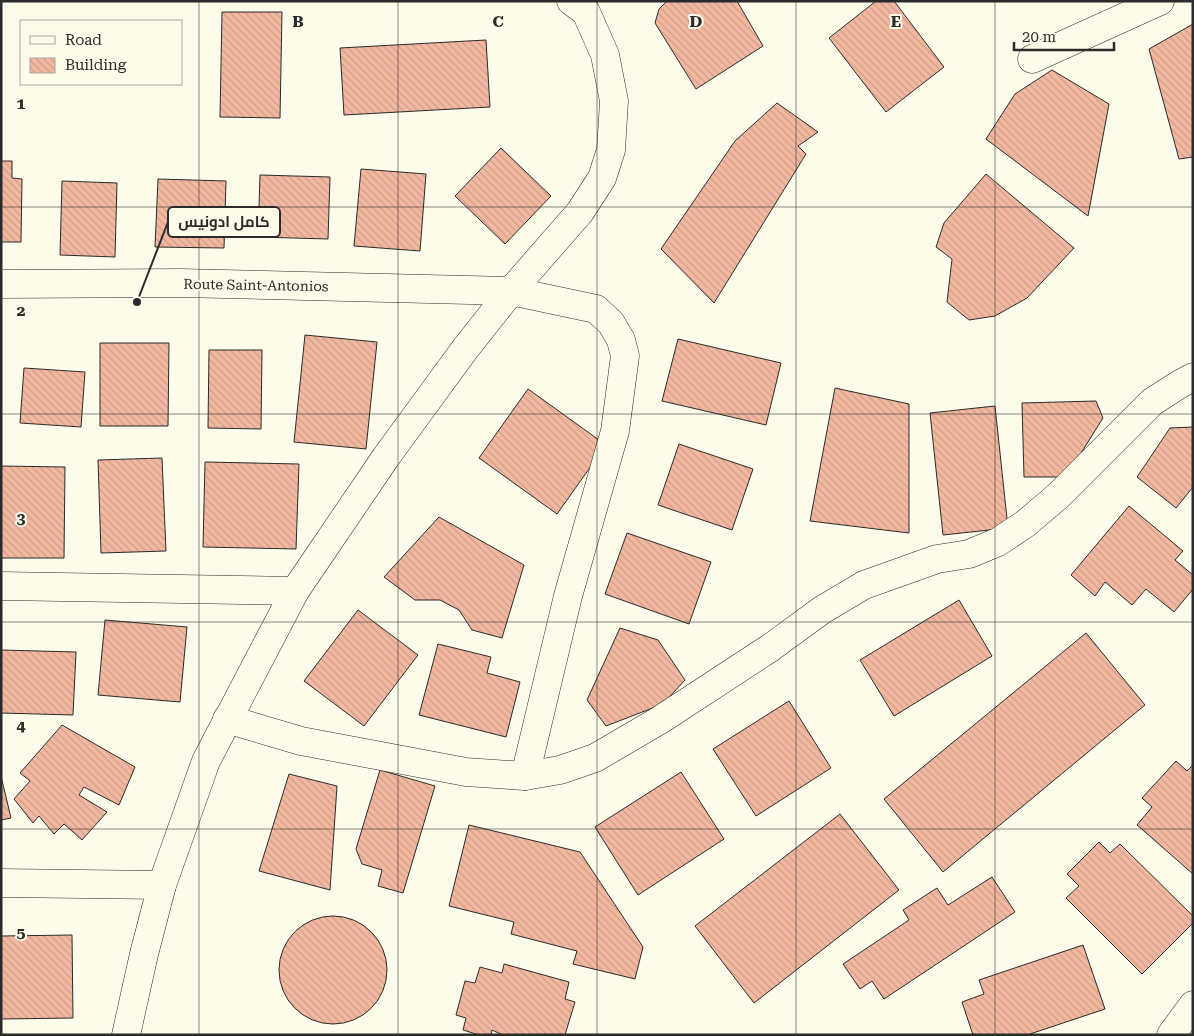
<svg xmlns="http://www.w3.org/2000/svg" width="1194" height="1036" font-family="'Roboto Serif',Cairo,serif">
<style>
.building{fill:url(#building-back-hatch);stroke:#2b2b2b}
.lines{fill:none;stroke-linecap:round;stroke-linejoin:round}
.minor-casing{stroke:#2b2b2b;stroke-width:29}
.secondary-casing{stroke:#2b2b2b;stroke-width:29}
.minor{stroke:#fdfbea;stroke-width:28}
.secondary{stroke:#fdfbea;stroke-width:28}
.grid{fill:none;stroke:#2b2b2b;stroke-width:1;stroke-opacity:0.55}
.labels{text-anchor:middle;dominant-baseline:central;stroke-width:4;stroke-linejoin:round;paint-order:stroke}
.street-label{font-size:14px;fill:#2b2b2b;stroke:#fdfbea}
.grid-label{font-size:16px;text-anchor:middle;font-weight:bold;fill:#2b2b2b;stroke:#fdfbea;stroke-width:4;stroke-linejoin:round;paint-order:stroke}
.leader{fill:none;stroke:#2b2b2b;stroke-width:2}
.callout-dot{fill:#2b2b2b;stroke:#fdfbea;stroke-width:2}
.callout{fill:#fdfbea;stroke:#2b2b2b;stroke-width:2}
.callout-label{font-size:15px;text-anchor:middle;font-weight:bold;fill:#2b2b2b}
</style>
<defs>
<pattern id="building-back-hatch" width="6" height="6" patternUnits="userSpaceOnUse" patternTransform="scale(1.25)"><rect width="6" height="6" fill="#f2b8a0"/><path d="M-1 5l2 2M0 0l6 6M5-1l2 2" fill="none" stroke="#d09e8a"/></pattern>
</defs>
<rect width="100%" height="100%" fill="#fdfbea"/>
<!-- building -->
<g class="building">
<polygon points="667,1 737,1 763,46 696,89 655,23 659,9"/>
<polygon points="876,1 894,1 944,67 886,112 829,38"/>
<polygon points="222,12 282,12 280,118 220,117"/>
<polygon points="1193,24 1193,157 1179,159 1149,49"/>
<polygon points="486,40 490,107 344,115 340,48"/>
<polygon points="1052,70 1109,104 1088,216 986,139 1015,94"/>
<polygon points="777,103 818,132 798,146 806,154 714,303 661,249 735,141"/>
<polygon points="501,148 551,196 505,244 455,196"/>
<polygon points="1,161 12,161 12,178 22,179 21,242 1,242"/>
<polygon points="361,169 426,174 420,251 354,246"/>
<polygon points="986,174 1074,248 1027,298 995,316 969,320 947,302 952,259 936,247 944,223"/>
<polygon points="260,175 330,177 328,239 258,237"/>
<polygon points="158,179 226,181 224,248 155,247"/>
<polygon points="62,181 117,183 115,257 60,255"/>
<polygon points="305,335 377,342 366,449 294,442"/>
<polygon points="678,339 781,363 766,425 662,401"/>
<polygon points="100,343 169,343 168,426 100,426"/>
<polygon points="209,350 262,350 261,429 208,428"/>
<polygon points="24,368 85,372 81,427 20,423"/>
<polygon points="835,388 909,404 909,533 810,521"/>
<polygon points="528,389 606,445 557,514 479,458"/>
<polygon points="1096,401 1103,418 1066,477 1024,477 1022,403"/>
<polygon points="995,406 1008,528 943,535 930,413"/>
<polygon points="1193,427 1193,487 1176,508 1137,477 1170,428"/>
<polygon points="679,444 753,469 732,530 658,505"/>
<polygon points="162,458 166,551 101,553 98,460"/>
<polygon points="205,462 299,464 296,549 203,547"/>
<polygon points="1,466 65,467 64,558 1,558"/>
<polygon points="1129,506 1183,551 1175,560 1193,575 1193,589 1174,612 1146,589 1132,605 1105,582 1095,596 1071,575"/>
<polygon points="439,517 524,565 502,638 472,630 459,610 440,600 415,600 384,577"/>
<polygon points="627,533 711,562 689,624 605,594"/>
<polygon points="959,600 992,656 894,716 860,660"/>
<polygon points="358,610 418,655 364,726 304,681"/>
<polygon points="105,620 187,627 180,702 98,695"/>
<polygon points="620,628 658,640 685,680 663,704 606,726 587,700"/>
<polygon points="1086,633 1145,705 943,872 884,799"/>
<polygon points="438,644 491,657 487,673 520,682 506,737 419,715"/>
<polygon points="1,650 76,652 73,715 1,713"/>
<polygon points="789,701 831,768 756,816 713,749"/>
<polygon points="62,725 135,767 119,805 84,787 79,795 107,812 82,840 64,824 54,834 39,816 33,823 14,799 30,781 20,773"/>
<polygon points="1176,761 1187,771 1193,765 1193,874 1137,825 1152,807 1142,798"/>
<polygon points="380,770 435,786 403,893 378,886 382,870 362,864 356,849"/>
<polygon points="681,772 724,839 638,895 595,827"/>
<polygon points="289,774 337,786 330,890 259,871"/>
<polygon points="1,776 11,818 1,820"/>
<polygon points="840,814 899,890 754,1003 695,926"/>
<polygon points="469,825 580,852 643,947 635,979 573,964 577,951 511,934 514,922 449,906"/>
<polygon points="1099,842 1110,853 1120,844 1193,916 1193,923 1142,974 1066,898 1079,886 1067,874"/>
<polygon points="992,877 1015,912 884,999 872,981 860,989 843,964 909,920 903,910 937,888 948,905"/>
<circle cx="333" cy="970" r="54"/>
<polygon points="72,935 73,1018 1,1019 1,936"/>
<polygon points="1083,945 1105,1009 1027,1035 973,1035 962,1002 984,994 979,980"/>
<polygon points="504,964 569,982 565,999 575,1002 565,1035 503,1035 492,1030 491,1035 479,1035 463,1030 466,1018 456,1015 465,981 475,983 480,967 502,973"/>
</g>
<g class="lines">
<!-- minor casing -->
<g class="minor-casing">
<g id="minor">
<polyline points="1032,59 1160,1"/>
<polyline points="1,284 180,283 511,291 596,309 611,323 621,340 625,356 615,431 568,596 525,776"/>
<polyline points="1,586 295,591"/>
<polyline points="227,719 301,741 466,772 525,776 560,770 595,758 660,720 770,648 822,610 864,585 937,559 969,554 998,542 1025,524 1058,496 1152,402 1180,384 1193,377"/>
<polyline points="1171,1035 1193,1005"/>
</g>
</g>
<!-- secondary casing -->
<g class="secondary-casing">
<g id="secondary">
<polyline points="1,883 162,885"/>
<polyline points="126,1035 144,954 162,885 206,761 295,591 386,457 465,349 511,291 580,212 602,178 611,150 614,101 605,55 586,12 571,1"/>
</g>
</g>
<!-- minor -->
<use href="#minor" class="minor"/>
<!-- secondary -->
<use href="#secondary" class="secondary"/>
</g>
<!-- grid -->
<path class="grid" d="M199 1V1035M398 1V1035M597 1V1035M796 1V1035M995 1V1035M1 207H1193M1 414H1193M1 622H1193M1 829H1193"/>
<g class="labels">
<!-- street labels -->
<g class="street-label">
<text transform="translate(256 285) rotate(1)">Route Saint-Antonios</text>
</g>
</g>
<g class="grid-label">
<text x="298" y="27">B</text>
<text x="498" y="27">C</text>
<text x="696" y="27">D</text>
<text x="896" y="27">E</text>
<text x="21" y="109">1</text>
<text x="21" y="316">2</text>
<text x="21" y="524">3</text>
<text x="21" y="731">4</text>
<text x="21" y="938">5</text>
</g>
<!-- callouts -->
<path class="leader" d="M137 302L168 222"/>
<circle class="callout-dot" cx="137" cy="302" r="5"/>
<rect class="callout" x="168" y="207" width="112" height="30" rx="5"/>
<g class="callout-label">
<text x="224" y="227">كامل ادونيس</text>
</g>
<!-- border -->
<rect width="1194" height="1036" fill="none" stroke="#2b2b2b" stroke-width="5"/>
<!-- legend -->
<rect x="20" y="20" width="162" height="65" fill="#fdfbea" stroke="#a9a89e"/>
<rect x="30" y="36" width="25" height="8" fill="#fdfbea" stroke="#a9a89e"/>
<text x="65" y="45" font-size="15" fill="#2b2b2b">Road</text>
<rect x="30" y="58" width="25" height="15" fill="url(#building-back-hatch)" stroke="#a9a89e"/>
<text x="65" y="70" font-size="15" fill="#2b2b2b">Building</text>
<!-- scale -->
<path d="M1014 42v8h100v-8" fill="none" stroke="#2b2b2b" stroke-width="2.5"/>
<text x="1022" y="42" font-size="15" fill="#2b2b2b" stroke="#fdfbea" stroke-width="4" paint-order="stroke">20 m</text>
</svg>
